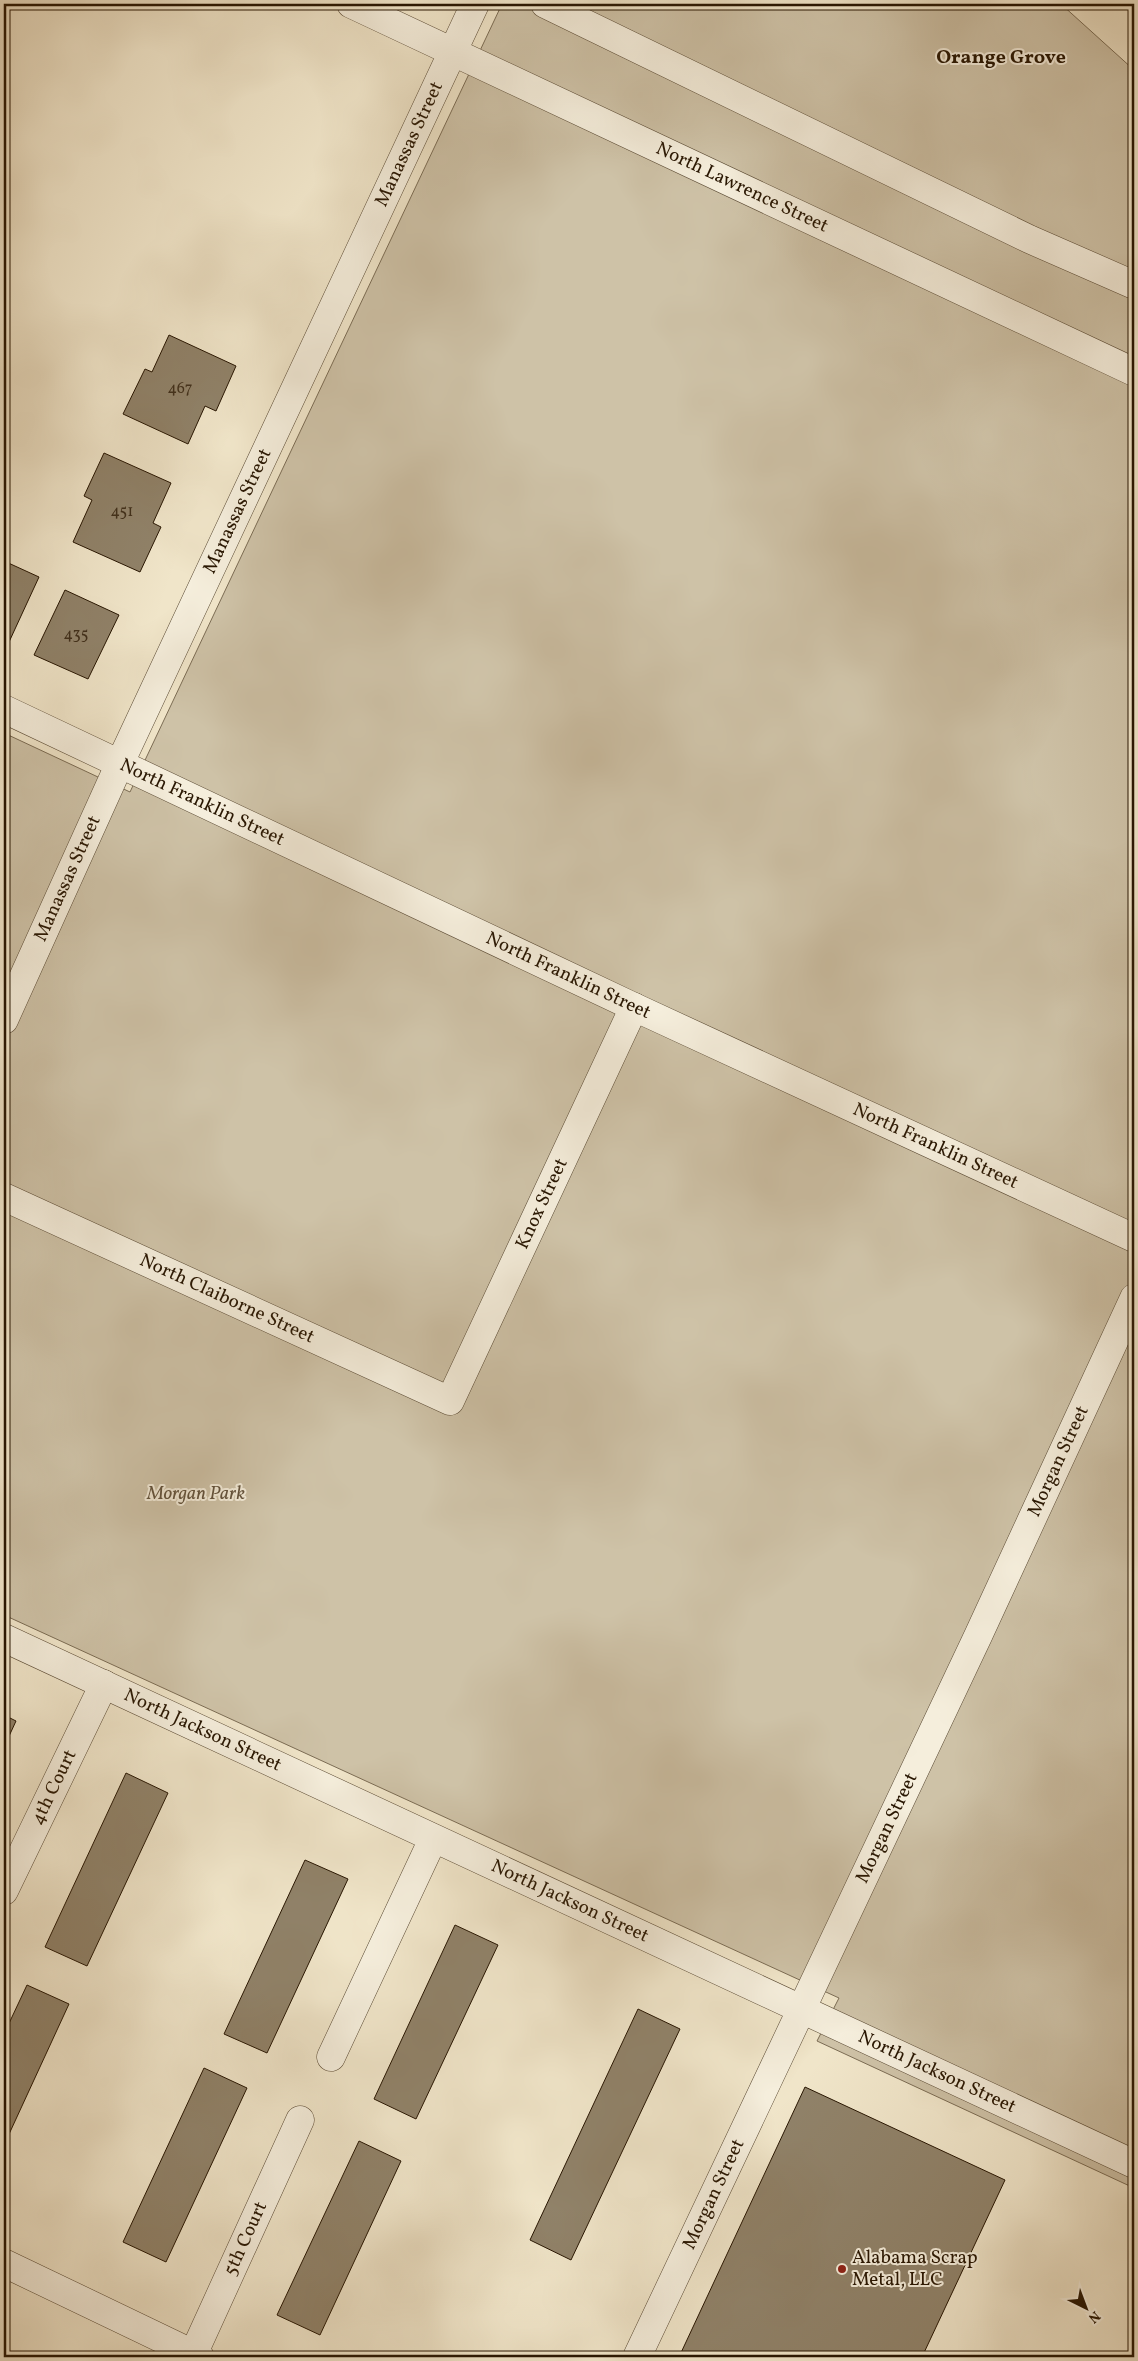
<svg xmlns="http://www.w3.org/2000/svg" width="1138" height="2361" font-family="Vollkorn,serif">
<style>
.green{fill:#cec2a7;stroke:#7b6c54}
.building{fill:#908269;stroke:#281602}
.lines{fill:none;stroke-linecap:round;stroke-linejoin:round}
.minor-casing{stroke:#5a4a34;stroke-width:29}
.minor{stroke:#f5eedc;stroke-width:28}
.poi-dot{fill:#8f2418;stroke:#f5eedc;stroke-width:2}
.labels{text-anchor:middle;dominant-baseline:central;stroke-width:4;stroke-linejoin:round;paint-order:stroke}
.number-label{font-size:16px;fill:#42311c}
.street-label{font-size:19px;fill:#281602;stroke:#f5eedc}
.park-label{font-size:19px;font-style:italic;fill:#62523c;stroke:#f5eedc}
.poi-label{font-size:19px;fill:#281602;stroke:#f5eedc;text-anchor:start}
.neighbourhood-label{font-size:20px;font-weight:bold;fill:#281602;stroke:#f5eedc}
</style>
<rect width="100%" height="100%" fill="#f0e5c9"/>
<filter id="stains"><feTurbulence type="fractalNoise" baseFrequency=".004" numOctaves="4"/><feColorMatrix values="0 0 0 0 .2 0 0 0 0 .09 0 0 0 0 .02 0 0 0 .5 -.17"/></filter>
<radialGradient id="worn" r=".72"><stop offset=".6" stop-color="#630" stop-opacity="0"/><stop offset="1" stop-color="#630" stop-opacity=".3"/></radialGradient>
<!-- green -->
<polygon class="green" points="502,4 1061,4 1134,70 1134,2188 817,2041 839,1998 4,1615 4,733 130,792"/>
<!-- building -->
<g class="building">
<polygon points="169,335 236,366 216,411 205,406 188,444 123,414 145,369 152,372"/>
<polygon points="104,453 171,483 153,523 161,527 140,572 73,542 92,500 84,496"/>
<polygon points="4,561 39,577 9,642 4,640"/>
<polygon points="65,590 119,615 88,679 34,655"/>
<polygon points="4,1715 16,1721 4,1747"/>
<polygon points="126,1773 168,1793 87,1966 45,1947"/>
<polygon points="305,1860 348,1879 267,2053 224,2034"/>
<polygon points="455,1925 498,1945 416,2119 374,2099"/>
<polygon points="27,1985 69,2004 4,2145 4,2034"/>
<polygon points="638,2009 680,2029 571,2260 530,2240"/>
<polygon points="204,2068 247,2088 166,2262 123,2242"/>
<polygon points="805,2087 1005,2180 922,2357 679,2357"/>
<polygon points="359,2141 401,2161 320,2335 277,2315"/>
</g>
<g class="lines">
<!-- minor casing -->
<g class="minor-casing">
<g id="minor">
<path id="s1" d="M351 4 1134 372"/>
<polyline points="545,4 1029,239 1134,285"/>
<path id="s2" d="M4 709 634 1007 1134 1238"/>
<path id="s3" d="M4 1020 120 763 475 4"/>
<path id="s4" d="M4 1197 450 1401 634 1007"/>
<path id="s5" d="M4 1638 1134 2164"/>
<path id="s6" d="M4 1891 104 1684"/>
<polyline points="331,2057 433,1839"/>
<polyline points="4,2263 200,2357"/>
<path id="s7" d="M192 2357 300 2120"/>
<path id="s8" d="M637 2357 978 1636 1134 1298"/>
</g>
</g>
<!-- minor -->
<use href="#minor" class="minor"/>
</g>
<!-- markers -->
<circle class="poi-dot" cx="842" cy="2269" r="5"/>
<g class="labels">
<!-- number labels -->
<g class="number-label">
<text x="180" y="389">467</text>
<text x="122" y="512">451</text>
<text x="76" y="635">435</text>
</g>
<!-- street labels -->
<g class="street-label">
<text stroke="none"><textPath href="#s3" startOffset="965">Manassas Street</textPath></text>
<text stroke="none"><textPath href="#s1" startOffset="432">North Lawrence Street</textPath></text>
<text stroke="none"><textPath href="#s3" startOffset="560">Manassas Street</textPath></text>
<text stroke="none"><textPath href="#s2" startOffset="219">North Franklin Street</textPath></text>
<text stroke="none"><textPath href="#s3" startOffset="155">Manassas Street</textPath></text>
<text stroke="none"><textPath href="#s2" startOffset="624">North Franklin Street</textPath></text>
<text stroke="none"><textPath href="#s2" startOffset="1029">North Franklin Street</textPath></text>
<text stroke="none"><textPath href="#s4" startOffset="708">Knox Street</textPath></text>
<text stroke="none"><textPath href="#s4" startOffset="245">North Claiborne Street</textPath></text>
<text stroke="none"><textPath href="#s8" startOffset="990">Morgan Street</textPath></text>
<text stroke="none"><textPath href="#s5" startOffset="219">North Jackson Street</textPath></text>
<text stroke="none"><textPath href="#s6" startOffset="115">4th Court</textPath></text>
<text stroke="none"><textPath href="#s8" startOffset="585">Morgan Street</textPath></text>
<text stroke="none"><textPath href="#s5" startOffset="624">North Jackson Street</textPath></text>
<text stroke="none"><textPath href="#s5" startOffset="1029">North Jackson Street</textPath></text>
<text stroke="none"><textPath href="#s8" startOffset="180">Morgan Street</textPath></text>
<text stroke="none"><textPath href="#s7" startOffset="130">5th Court</textPath></text>
</g>
<!-- park labels -->
<g class="park-label">
<text x="196" y="1494">Morgan Park</text>
</g>
<!-- poi labels -->
<g class="poi-label">
<text x="852" y="2258">Alabama Scrap<tspan x="852" dy="22">Metal, LLC</tspan></text>
</g>
<!-- neighbourhood labels -->
<g class="neighbourhood-label">
<text x="1001" y="58">Orange Grove</text>
</g>
</g>
<!-- margin -->
<rect width="1138" height="2361" fill="none" stroke="#f0e5c9" stroke-width="20"/>
<rect x="5" y="5" width="1128" height="2351" fill="none" stroke="#281602" stroke-width="2.5"/>
<rect x="10" y="10" width="1118" height="2341" fill="none" stroke="#281602"/>
<!-- north arrow -->
<g transform="translate(1086 2308) rotate(138)" stroke="#f5eedc" stroke-width="4" paint-order="stroke">
<path d="M0-4L9 19L0 12L-9 19Z" fill="#281602"/>
<text y="-8" font-size="14" font-weight="bold" text-anchor="middle" fill="#281602">N</text>
</g>
<rect width="100%" height="100%" filter="url(#stains)"/>
<rect width="100%" height="100%" fill="url(#worn)"/>
</svg>
